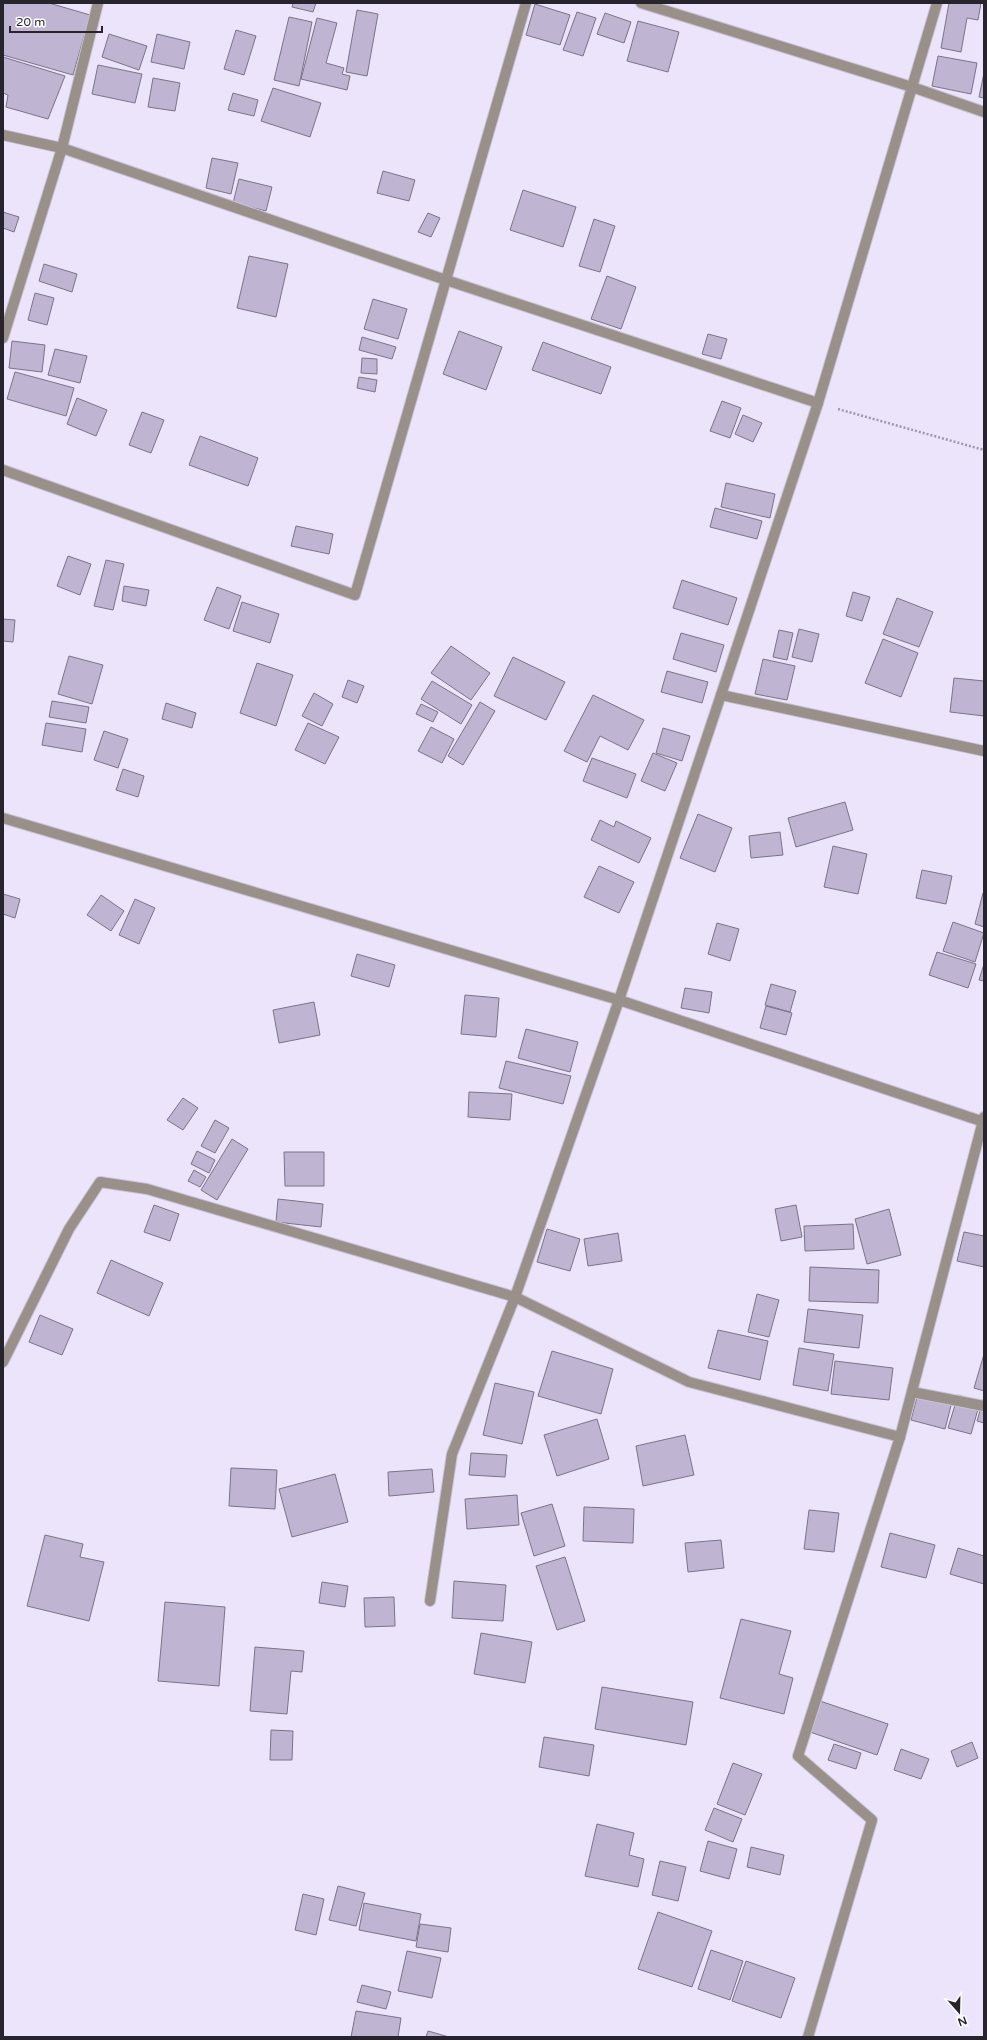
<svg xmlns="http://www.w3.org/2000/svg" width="987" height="2040" font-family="'Varela Round',sans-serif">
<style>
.building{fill:#bfb5d2;stroke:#7b7388}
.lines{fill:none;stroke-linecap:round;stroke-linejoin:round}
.minor-casing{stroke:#c9c1d6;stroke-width:12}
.path{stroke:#9d97a9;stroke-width:2.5;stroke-dasharray:2 2;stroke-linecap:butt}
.minor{stroke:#999189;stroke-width:10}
</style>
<rect width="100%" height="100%" fill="#ece4fb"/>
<!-- building -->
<g class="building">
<polygon points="3,3 49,3 90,15 73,75 3,55"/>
<polygon points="293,3 316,3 313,12 292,7"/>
<polygon points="949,3 981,3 978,20 967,18 961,52 941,48"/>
<polygon points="535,4 570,15 560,45 526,35"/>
<polygon points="357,10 378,14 367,76 346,72"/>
<polygon points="577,12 596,18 583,56 563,50"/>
<polygon points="605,13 631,22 624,43 597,34"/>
<polygon points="289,17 312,22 299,86 274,80"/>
<polygon points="317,18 337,23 326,63 344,68 342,74 350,76 347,90 301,79"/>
<polygon points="638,21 679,32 668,72 627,61"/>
<polygon points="236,30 256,36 244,75 224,69"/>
<polygon points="109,34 147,46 139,70 102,57"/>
<polygon points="157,34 190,42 184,69 151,62"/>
<polygon points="938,56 977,63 971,94 932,86"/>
<polygon points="3,57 65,76 48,119 6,107 8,95 3,93"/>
<polygon points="98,65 142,74 135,103 92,94"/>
<polygon points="984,73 984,98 979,97"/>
<polygon points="153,78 180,83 175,111 148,107"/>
<polygon points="273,88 321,103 310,137 261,121"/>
<polygon points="233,93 258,100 254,116 228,110"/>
<polygon points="212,158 238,163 231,194 206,188"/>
<polygon points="383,171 415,180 409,201 377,193"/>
<polygon points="239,179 272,187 266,211 233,203"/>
<polygon points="523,190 576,207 563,247 510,230"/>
<polygon points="3,212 19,217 14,232 3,228"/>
<polygon points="428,213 440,218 431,237 418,232"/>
<polygon points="594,219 615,226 600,272 579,266"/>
<polygon points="249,256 288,264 276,317 237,308"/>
<polygon points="44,264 77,274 72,292 39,281"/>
<polygon points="607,276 636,287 621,329 591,319"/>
<polygon points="35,293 54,298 47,325 28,320"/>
<polygon points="373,299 407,309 398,339 364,329"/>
<polygon points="459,331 502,347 486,390 443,374"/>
<polygon points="708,334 727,339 721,359 702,354"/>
<polygon points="362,337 396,347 392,359 359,350"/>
<polygon points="12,341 45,345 42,372 9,368"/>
<polygon points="543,342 611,367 601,394 532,370"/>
<polygon points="55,349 87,356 80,383 48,375"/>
<polygon points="362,358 377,359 377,374 361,373"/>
<polygon points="15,372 74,388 66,416 7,399"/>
<polygon points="359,377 377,380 375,392 357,388"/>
<polygon points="77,398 107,410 96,436 67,424"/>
<polygon points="722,401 741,408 730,438 710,431"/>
<polygon points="142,412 164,420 151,453 129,445"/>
<polygon points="743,415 762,423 753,442 735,434"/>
<polygon points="200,436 258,458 248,486 189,465"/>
<polygon points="726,483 775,494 770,518 721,507"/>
<polygon points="715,508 762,521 757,539 710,527"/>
<polygon points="296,526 333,534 329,554 291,546"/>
<polygon points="68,556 91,564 80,595 57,586"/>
<polygon points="106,560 124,564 113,610 94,606"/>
<polygon points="682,580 737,598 728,625 673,608"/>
<polygon points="124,586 149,590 146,606 122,601"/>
<polygon points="217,587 241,596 229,629 204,620"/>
<polygon points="853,592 870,597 862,621 846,616"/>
<polygon points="897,598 933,612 919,647 883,634"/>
<polygon points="242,602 279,614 270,643 233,631"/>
<polygon points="3,619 15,620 13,642 3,641"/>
<polygon points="799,629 819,634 812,662 792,657"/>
<polygon points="779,630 793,633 787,660 773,657"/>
<polygon points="681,633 724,645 716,672 673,659"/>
<polygon points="883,639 918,653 901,697 865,683"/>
<polygon points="451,646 490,673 471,700 431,673"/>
<polygon points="69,656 103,665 92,704 58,694"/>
<polygon points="513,657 565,682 546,720 494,696"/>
<polygon points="763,659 795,666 787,700 755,694"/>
<polygon points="257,663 293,675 276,726 240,713"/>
<polygon points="667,671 708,682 702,703 661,692"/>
<polygon points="954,678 984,681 984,716 950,712"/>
<polygon points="348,680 364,686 357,703 342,697"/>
<polygon points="432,681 472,705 461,724 421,699"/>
<polygon points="314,693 333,704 322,726 302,716"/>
<polygon points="593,695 644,720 628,750 600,736 587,762 564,751"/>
<polygon points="52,701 89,707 86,723 49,717"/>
<polygon points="480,702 495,711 463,765 448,756"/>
<polygon points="166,703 196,713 192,728 162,719"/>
<polygon points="421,704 438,712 433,722 416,714"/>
<polygon points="46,723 86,729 82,752 42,745"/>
<polygon points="308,723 339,737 325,764 295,750"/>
<polygon points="431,727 454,739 442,763 418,751"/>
<polygon points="663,728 690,736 682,761 656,753"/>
<polygon points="104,731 128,739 118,768 94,760"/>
<polygon points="653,753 677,763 665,791 641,781"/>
<polygon points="592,758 636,774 627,798 583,781"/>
<polygon points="123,769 144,776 138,797 116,790"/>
<polygon points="845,802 853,830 796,847 788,818"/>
<polygon points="698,814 732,828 715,872 680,858"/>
<polygon points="600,820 614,827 616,821 651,838 639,863 591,840"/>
<polygon points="780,832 783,855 751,858 749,836"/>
<polygon points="833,846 867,854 858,894 824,887"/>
<polygon points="599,866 634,882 619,913 584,897"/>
<polygon points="922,870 952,876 946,904 916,898"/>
<polygon points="983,893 984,894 984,927 975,924"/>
<polygon points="3,894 20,899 15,918 3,914"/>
<polygon points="101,895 124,911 111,931 87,915"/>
<polygon points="135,899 155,908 139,944 119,935"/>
<polygon points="953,922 984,933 975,962 943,951"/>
<polygon points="717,923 739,929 730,961 708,954"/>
<polygon points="937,952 976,964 968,988 929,975"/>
<polygon points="357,954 395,965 389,987 351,976"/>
<polygon points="984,964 984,981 979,980"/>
<polygon points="771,984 796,991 790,1012 765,1005"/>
<polygon points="685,988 712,992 709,1013 681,1008"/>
<polygon points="465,995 499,998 496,1037 461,1034"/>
<polygon points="314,1002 320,1035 279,1043 273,1010"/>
<polygon points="766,1006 792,1013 786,1035 760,1028"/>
<polygon points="526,1029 578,1042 570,1072 518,1058"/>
<polygon points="506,1061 571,1076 563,1104 499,1088"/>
<polygon points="469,1092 512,1094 510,1120 468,1117"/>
<polygon points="183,1098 198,1108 183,1130 167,1120"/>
<polygon points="215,1120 229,1128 215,1153 201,1146"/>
<polygon points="232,1139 248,1149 217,1200 201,1190"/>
<polygon points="197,1151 215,1160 209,1173 191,1164"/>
<polygon points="284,1152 324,1152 324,1186 285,1186"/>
<polygon points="194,1170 206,1177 200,1187 188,1181"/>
<polygon points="278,1199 323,1204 321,1227 276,1222"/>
<polygon points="154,1205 179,1214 170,1241 144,1232"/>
<polygon points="796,1205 802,1237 781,1241 775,1209"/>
<polygon points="889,1209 901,1255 867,1264 855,1219"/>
<polygon points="853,1224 854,1249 805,1251 804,1226"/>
<polygon points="547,1229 580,1239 570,1271 537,1262"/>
<polygon points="964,1232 984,1236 984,1267 957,1261"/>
<polygon points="618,1233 622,1261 588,1266 584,1239"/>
<polygon points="111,1260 163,1283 149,1316 97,1293"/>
<polygon points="810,1267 879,1270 878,1303 809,1301"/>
<polygon points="757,1294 779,1300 769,1337 748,1332"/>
<polygon points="808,1309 863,1315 859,1348 804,1342"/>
<polygon points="40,1315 73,1329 62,1355 29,1342"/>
<polygon points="718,1330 768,1341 760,1380 708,1368"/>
<polygon points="799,1348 834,1354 828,1391 793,1385"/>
<polygon points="552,1351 613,1369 601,1414 538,1396"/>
<polygon points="984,1354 984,1391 974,1388"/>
<polygon points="835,1361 893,1368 889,1400 831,1394"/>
<polygon points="495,1383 534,1392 522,1444 483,1435"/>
<polygon points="919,1389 953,1398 945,1429 911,1420"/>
<polygon points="958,1395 980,1402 971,1434 948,1428"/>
<polygon points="984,1397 984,1423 977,1421"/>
<polygon points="597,1419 609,1459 557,1476 544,1435"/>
<polygon points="685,1435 694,1475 643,1486 636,1446"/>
<polygon points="471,1453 507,1455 505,1477 469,1475"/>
<polygon points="231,1468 277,1470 275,1509 229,1506"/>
<polygon points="432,1469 434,1492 389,1496 388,1472"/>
<polygon points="335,1474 348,1522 292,1537 279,1489"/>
<polygon points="517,1495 519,1525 467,1529 465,1499"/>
<polygon points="552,1504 565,1546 534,1556 521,1513"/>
<polygon points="584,1507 634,1509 633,1543 583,1541"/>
<polygon points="809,1510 839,1513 834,1552 804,1549"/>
<polygon points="890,1533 935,1545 926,1578 881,1567"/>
<polygon points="45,1535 83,1544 80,1557 104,1562 89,1621 27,1606"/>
<polygon points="721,1540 724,1568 688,1572 685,1543"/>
<polygon points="958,1548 984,1556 984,1584 950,1574"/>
<polygon points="565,1557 585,1621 557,1630 536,1566"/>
<polygon points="454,1581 506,1585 503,1621 452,1618"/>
<polygon points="322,1582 348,1586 345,1607 319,1603"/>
<polygon points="394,1597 395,1626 365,1627 364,1598"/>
<polygon points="165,1602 225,1607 219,1686 158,1681"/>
<polygon points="741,1619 791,1631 779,1674 793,1678 784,1714 720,1698"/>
<polygon points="481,1633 532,1642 525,1683 474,1674"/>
<polygon points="255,1647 304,1651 302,1672 291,1671 287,1714 250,1711"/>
<polygon points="602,1687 693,1702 686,1745 595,1729"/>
<polygon points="820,1701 888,1724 877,1755 810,1732"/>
<polygon points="271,1730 293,1731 292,1760 270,1760"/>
<polygon points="544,1737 594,1745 589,1776 539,1767"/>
<polygon points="972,1742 978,1758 957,1767 951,1751"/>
<polygon points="834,1744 861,1753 856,1769 828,1760"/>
<polygon points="901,1749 929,1759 921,1779 894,1770"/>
<polygon points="733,1763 762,1774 745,1815 717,1804"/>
<polygon points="714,1808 742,1819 733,1842 705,1830"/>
<polygon points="597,1824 634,1833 629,1855 644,1859 638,1887 585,1876"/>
<polygon points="708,1841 737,1849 729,1879 700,1871"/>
<polygon points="751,1847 784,1855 780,1875 747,1867"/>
<polygon points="660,1861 686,1867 678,1901 652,1895"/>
<polygon points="338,1886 365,1893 356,1926 329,1920"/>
<polygon points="303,1894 324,1899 316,1935 295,1930"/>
<polygon points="364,1903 421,1914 416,1941 359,1930"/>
<polygon points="658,1912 712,1931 692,1987 638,1969"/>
<polygon points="420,1924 451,1928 448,1952 416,1947"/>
<polygon points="711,1950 743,1961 730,2000 698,1989"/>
<polygon points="407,1951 441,1958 432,1998 398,1991"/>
<polygon points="746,1961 795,1978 781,2018 732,2001"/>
<polygon points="362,1985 391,1992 386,2009 357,2002"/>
<polygon points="356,2011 401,2018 398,2037 351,2037"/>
<polygon points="428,2031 449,2037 426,2037"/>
</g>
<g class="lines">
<!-- minor casing -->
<g class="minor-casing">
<g id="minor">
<polyline points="641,3 912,87 984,112"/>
<polyline points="3,135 62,148 446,280 818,403"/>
<polyline points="3,338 62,148 98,3"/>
<polyline points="3,470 355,595 526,3"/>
<polyline points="721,695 984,751"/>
<polyline points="3,818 619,1000 984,1122"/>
<polyline points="3,1362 69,1229 100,1182 147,1189 515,1297 689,1382 900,1437"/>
<polyline points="912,1392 984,1406"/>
<polyline points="430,1601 452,1454 515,1297 619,1000 721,695 818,403 937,3"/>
<polyline points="808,2037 872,1820 798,1756 900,1437 984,1117"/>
</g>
</g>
<!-- path -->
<polyline class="path" points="838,409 984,450"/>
<!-- minor -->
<use href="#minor" class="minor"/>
</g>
<!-- border -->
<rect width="987" height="2040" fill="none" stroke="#27242d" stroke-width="8"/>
<!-- north arrow -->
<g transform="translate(959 2012) rotate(160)" stroke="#ffffff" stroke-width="3" paint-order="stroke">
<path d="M0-3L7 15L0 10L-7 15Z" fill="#27242d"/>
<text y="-6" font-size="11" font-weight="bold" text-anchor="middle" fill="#27242d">N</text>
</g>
<!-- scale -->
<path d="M10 26v6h92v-6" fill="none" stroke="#27242d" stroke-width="2"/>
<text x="16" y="26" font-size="12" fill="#27242d" stroke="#ffffff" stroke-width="3" paint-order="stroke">20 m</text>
</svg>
